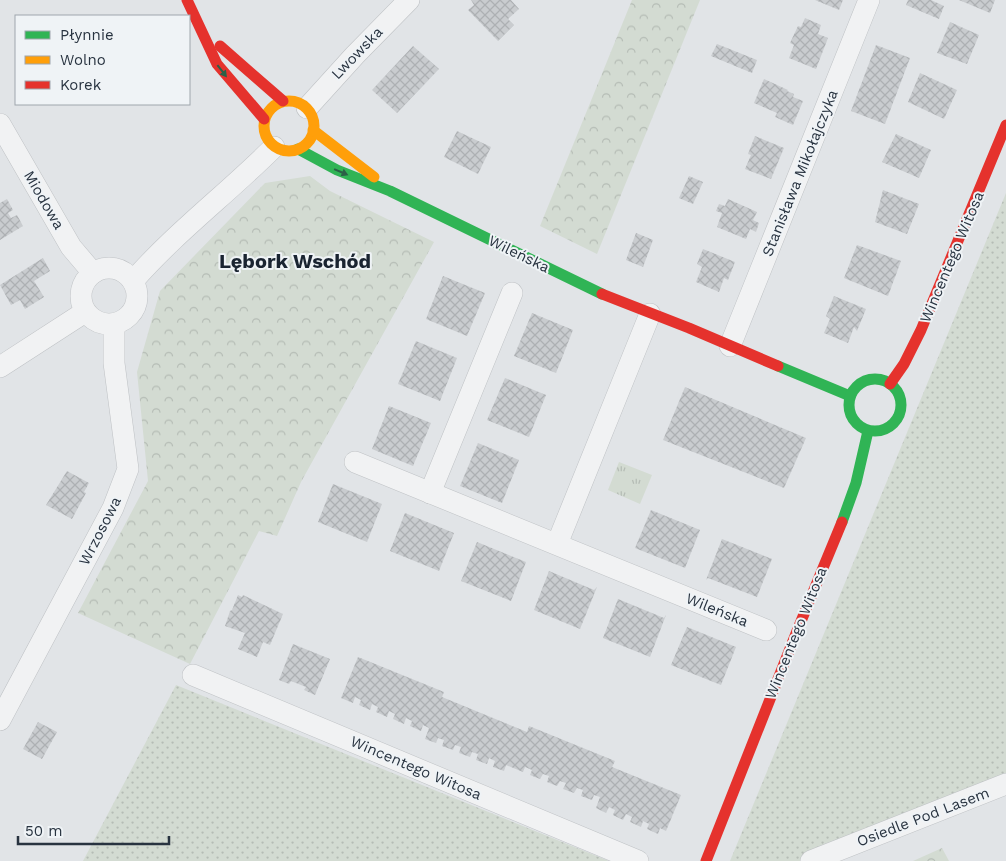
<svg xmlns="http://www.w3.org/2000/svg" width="1006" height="861" font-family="'Work Sans',sans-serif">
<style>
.grass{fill:url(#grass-dots)}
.forest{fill:url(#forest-crowns)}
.park{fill:url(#park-tufts)}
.building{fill:url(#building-cross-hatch)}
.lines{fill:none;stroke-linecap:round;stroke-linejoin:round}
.street-casing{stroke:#bfc2c5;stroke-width:22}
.street{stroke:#f1f2f3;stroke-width:21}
.fast{stroke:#30b455;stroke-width:11}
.slow{stroke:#ff9f0a;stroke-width:11}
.jam{stroke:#e5322d;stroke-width:11}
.oneway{fill:#2b6047}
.labels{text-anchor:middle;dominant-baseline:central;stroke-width:4;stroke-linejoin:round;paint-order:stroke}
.street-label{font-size:15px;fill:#283340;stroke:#eff3f6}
.district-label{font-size:20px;font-weight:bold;fill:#1a2431;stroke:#eff3f6}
</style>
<defs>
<pattern id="grass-dots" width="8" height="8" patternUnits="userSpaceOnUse" patternTransform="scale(1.25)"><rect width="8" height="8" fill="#d3dbd2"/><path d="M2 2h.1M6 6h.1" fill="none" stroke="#b5bcb5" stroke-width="1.8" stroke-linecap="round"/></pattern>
<pattern id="forest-crowns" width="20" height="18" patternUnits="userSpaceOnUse" patternTransform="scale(1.25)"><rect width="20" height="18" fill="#d3dbd2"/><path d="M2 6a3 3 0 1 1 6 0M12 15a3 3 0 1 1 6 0" fill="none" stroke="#b5bcb5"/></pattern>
<pattern id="park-tufts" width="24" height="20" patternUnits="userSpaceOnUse" patternTransform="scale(1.25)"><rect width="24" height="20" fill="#d3dbd2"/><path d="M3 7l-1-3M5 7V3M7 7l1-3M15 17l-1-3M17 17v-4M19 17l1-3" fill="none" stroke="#b5bcb5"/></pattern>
<pattern id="building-cross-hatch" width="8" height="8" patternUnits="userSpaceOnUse" patternTransform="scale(1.25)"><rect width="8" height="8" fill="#c9cccf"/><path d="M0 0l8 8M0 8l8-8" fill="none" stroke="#adb0b3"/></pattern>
</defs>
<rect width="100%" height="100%" fill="#e1e4e7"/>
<!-- grass -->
<g class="grass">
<polygon points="1006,193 1006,789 812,861 730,861"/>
<polygon points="176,685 609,861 83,861"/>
</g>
<!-- forest -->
<g class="forest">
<polygon points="632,0 700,0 597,254 540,226"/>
<polygon points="310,176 330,191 434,242 301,482 277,536 259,531 190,664 78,613 148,481 137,372 160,291 265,183"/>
<polygon points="942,848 949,861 913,861"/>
</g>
<!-- park -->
<polygon class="park" points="619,462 652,475 640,504 608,490"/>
<!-- building -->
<g class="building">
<polygon points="471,0 511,0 519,9 508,19 514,25 498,41 468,10 474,5"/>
<polygon points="815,0 843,0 839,10"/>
<polygon points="908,0 931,0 944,6 939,19 906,5"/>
<polygon points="959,0 995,0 990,13"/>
<polygon points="805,18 821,25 818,34 828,38 816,69 789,58 794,45 790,43 798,26 801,27"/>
<polygon points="950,22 979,35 967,64 937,53"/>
<polygon points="717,44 757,60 752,73 711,56"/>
<polygon points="876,45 910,58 885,124 851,111"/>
<polygon points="413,46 439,69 397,113 372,90"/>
<polygon points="920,73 957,90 944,119 908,102"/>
<polygon points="764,79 788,90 787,91 794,94 793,97 803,101 793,125 775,117 777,113 754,103"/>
<polygon points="457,131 491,147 478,174 444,157"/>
<polygon points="896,134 931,150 919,178 882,162"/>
<polygon points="755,136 784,148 771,179 745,169 751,155 748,154"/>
<polygon points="689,176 703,182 693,204 679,198"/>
<polygon points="883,190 919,204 907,234 875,222"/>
<polygon points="7,199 13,210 8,213 11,218 17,215 23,226 0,240 0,203"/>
<polygon points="728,199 757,212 753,220 759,223 756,232 750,229 746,239 717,227 722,213 716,211 719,204 725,206"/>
<polygon points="636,233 653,240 643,267 626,260"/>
<polygon points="857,245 901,261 888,296 844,278"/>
<polygon points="703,249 735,262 728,280 724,278 719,292 696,282 702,267 697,264"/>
<polygon points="43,258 50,271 34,281 44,297 25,309 20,300 11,305 0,285"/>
<polygon points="443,276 485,293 467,336 426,319"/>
<polygon points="834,296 866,309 857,331 854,327 848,343 824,333 830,319 826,316"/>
<polygon points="532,313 573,330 556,373 514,356"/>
<polygon points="416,341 457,358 440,401 398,384"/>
<polygon points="505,378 546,395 529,437 487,420"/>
<polygon points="685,387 806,438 784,488 663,440"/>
<polygon points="389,406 431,423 413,466 372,449"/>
<polygon points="478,443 519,460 502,503 460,486"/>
<polygon points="67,471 89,483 84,492 86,493 72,519 46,505"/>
<polygon points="333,484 382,504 367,542 318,522"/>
<polygon points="651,510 700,530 685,568 635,548"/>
<polygon points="405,513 454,533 439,571 390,551"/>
<polygon points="722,539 772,559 757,597 708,578 706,580"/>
<polygon points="477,542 526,562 511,601 461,581"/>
<polygon points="549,571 594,590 597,587 580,629 534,610"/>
<polygon points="238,595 242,597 243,595 283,614 270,645 263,642 257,657 238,649 245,633 225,626 230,611 232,610"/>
<polygon points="618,599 664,618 666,615 650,657 603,638"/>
<polygon points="687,627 736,647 721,685 671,665"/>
<polygon points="293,644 330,659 315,695 304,690 306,687 291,681 289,684 279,680"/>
<polygon points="358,657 444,692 442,697 527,732 529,726 615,761 612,767 681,795 666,831 660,828 658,834 647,829 649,824 643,821 641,827 630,822 632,817 626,814 623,820 613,815 615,810 609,807 606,813 596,808 600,797 594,795 592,800 581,796 583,790 577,788 574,793 563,789 566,783 560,781 557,786 547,782 549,776 543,774 540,779 530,775 532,770 525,767 523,772 506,765 504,771 493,767 495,761 489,758 487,764 476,760 478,754 472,752 470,757 459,753 461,747 455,745 453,750 442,746 444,740 438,738 436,743 425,739 429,728 423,725 421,731 410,726 412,721 406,718 404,724 393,719 395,714 389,711 387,717 376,712 378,707 372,704 370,710 359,705 361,700 355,697 353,703 341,698"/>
<polygon points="38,722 57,732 42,759 23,749"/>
</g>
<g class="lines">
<!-- street casing -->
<g class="street-casing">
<g id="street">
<polyline points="307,108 355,55 409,0"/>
<polyline points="0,124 71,247 93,273"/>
<circle cx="109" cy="296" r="28"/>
<path d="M133 281C176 232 228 193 274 147"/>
<polyline points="730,346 869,0"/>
<polyline points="0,367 85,312"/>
<polyline points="355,462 766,630"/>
<polyline points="430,493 512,293"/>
<polyline points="557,544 650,314"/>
<polyline points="193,675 638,861"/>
<polyline points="0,720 113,508 128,469 114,363 114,324"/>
<polyline points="811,861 1006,784"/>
</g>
</g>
<!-- street -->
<use href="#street" class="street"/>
<!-- fast -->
<g class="fast">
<polyline points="298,149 337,170 390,191 602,294"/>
<polyline points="778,366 850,396"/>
<circle cx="875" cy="405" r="26"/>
<polyline points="842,522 856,483 868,431"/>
</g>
<!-- slow -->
<g class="slow">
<circle cx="289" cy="126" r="25"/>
<polyline points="313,130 374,177"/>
</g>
<!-- jam -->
<g class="jam">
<polyline points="187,0 217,64 264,119"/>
<polyline points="220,46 283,101"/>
<polyline points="602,294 689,328 778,366"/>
<polyline points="890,384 904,364 921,330 1006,125"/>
<polyline points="706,861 797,631 842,522"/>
</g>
</g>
<!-- one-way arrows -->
<defs><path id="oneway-solid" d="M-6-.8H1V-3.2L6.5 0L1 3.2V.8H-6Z" transform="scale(1.25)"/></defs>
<g class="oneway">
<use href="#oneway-solid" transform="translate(222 71) rotate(52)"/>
<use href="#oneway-solid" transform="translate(341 172) rotate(23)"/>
</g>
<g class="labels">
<!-- street labels -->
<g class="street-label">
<text transform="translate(357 53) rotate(-46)">Lwowska</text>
<text transform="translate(800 173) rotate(-68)">Stanisława Mikołajczyka</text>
<text transform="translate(44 200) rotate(60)">Miodowa</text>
<text transform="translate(519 254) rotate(26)">Wileńska</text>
<text transform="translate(952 257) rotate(-67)">Wincentego Witosa</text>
<text transform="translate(100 531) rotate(-63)">Wrzosowa</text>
<text transform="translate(717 610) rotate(22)">Wileńska</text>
<text transform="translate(796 633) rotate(-68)">Wincentego Witosa</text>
<text transform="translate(416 768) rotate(23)">Wincentego Witosa</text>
<text transform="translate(923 817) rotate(-21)">Osiedle Pod Lasem</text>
</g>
<!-- district labels -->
<g class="district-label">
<text x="295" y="261">Lębork Wschód</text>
</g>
</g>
<!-- legend -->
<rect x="15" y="15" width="175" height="90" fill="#eff3f6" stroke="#9fa6ad"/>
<rect x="25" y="31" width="25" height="8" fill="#30b455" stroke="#9fa6ad"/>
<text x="60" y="40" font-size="15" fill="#283340">Płynnie</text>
<rect x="25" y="56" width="25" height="8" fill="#ff9f0a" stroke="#9fa6ad"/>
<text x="60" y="65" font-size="15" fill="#283340">Wolno</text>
<rect x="25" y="81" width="25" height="8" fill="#e5322d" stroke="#9fa6ad"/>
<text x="60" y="90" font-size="15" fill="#283340">Korek</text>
<!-- scale -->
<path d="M18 836v8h151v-8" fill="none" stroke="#283340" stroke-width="2.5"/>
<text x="25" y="836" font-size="15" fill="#283340" stroke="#eff3f6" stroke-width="4" paint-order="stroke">50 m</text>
</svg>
